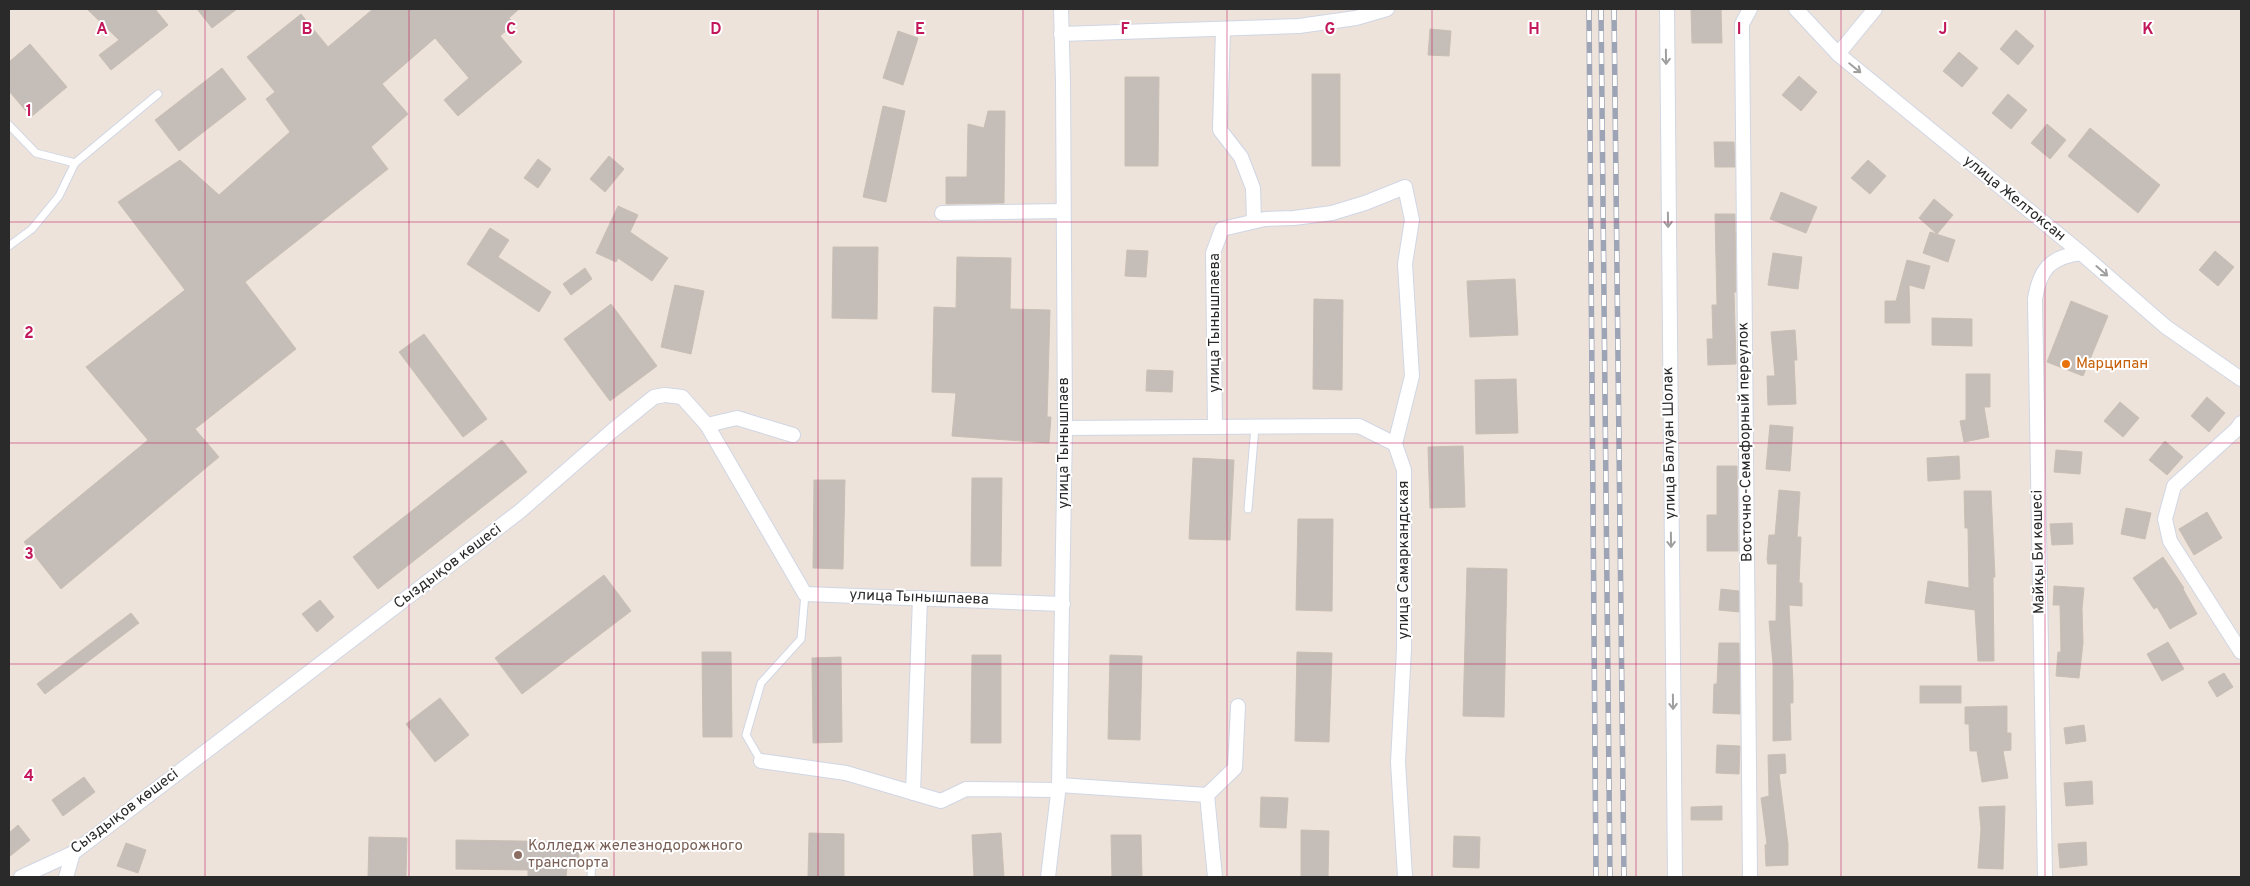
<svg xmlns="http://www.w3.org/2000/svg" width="2250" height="886" font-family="Overpass,sans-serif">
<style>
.building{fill:#c5bdb7;stroke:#c9bfb4}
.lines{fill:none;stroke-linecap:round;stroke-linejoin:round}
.lane-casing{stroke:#d0d6e4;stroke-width:9}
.street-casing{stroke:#d0d6e4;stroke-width:16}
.lane{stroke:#fff;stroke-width:7}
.street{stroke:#fff;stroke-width:14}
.rail-casing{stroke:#9da4b6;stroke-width:5.5}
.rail{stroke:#fff;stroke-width:4;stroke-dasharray:11;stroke-linecap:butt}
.oneway{stroke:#9f9f9f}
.grid{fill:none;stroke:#c2185b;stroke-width:1;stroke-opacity:0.55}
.food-dot{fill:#e8710a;stroke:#fff;stroke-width:2}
.education-dot{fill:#8d6e63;stroke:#fff;stroke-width:2}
.labels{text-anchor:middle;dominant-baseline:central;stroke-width:4;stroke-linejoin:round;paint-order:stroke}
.street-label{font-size:15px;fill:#2a2a2a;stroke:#fff}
.food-label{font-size:15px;fill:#c56008;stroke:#fff;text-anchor:start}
.education-label{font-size:15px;fill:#785e54;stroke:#fff;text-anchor:start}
.grid-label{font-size:16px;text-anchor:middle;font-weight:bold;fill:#c2185b;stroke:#fff;stroke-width:4;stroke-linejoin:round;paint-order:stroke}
</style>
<rect width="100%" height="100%" fill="#ede3db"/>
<!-- building -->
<g class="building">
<polygon points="87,9 155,9 168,25 111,70 99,55 119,40"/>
<polygon points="197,9 237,9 212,28"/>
<polygon points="373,9 519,9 509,18 514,24 500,36 522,62 458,116 444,100 469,78 435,38 382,84 408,114 371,147 388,169 245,282 296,349 195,429 219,457 61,589 24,542 148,440 86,367 185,290 118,202 180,160 219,195 290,132 266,99 275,92 247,57 301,14 328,47"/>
<polygon points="1691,9 1721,9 1722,43 1692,43"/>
<polygon points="1430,29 1451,31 1449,56 1428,55"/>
<polygon points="2016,30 2034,46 2018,65 2000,49"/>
<polygon points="898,31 918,38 903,85 883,78"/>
<polygon points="30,44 67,87 31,117 9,91 9,62"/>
<polygon points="1959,52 1978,68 1962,87 1943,71"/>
<polygon points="222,68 246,99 179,151 155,120"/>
<rect x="1312" y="74" width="28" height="92"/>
<polygon points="1799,76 1817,92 1801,111 1782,95"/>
<polygon points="1125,77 1159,77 1158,166 1125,166"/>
<polygon points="2008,94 2027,110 2011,129 1992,113"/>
<polygon points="883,106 905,111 886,202 863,197"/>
<polygon points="988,111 1005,111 1004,203 946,204 946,177 967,177 968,124 984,128"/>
<polygon points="2047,124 2066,140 2050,159 2031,143"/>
<polygon points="2090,128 2160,185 2138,213 2068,156"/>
<polygon points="1714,142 1734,142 1735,167 1715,167"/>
<polygon points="609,156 624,169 605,192 590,179"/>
<polygon points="538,159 551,169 538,188 524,178"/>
<polygon points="1868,160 1886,176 1870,194 1851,178"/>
<polygon points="1781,192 1817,207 1806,233 1770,219"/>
<polygon points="1934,199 1953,215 1937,234 1919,218"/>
<polygon points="618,206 638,215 630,232 668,258 652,281 618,258 616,262 596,253"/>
<polygon points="1715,214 1735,214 1736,292 1734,292 1736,364 1708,365 1707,339 1713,339 1712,305 1717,305"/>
<polygon points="490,228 509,240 498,257 551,292 539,312 467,264"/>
<polygon points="1930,232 1955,240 1948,262 1923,253"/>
<polygon points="833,247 878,247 877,319 832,318"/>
<polygon points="1127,250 1148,251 1146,277 1125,276"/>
<polygon points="2215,251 2234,267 2218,286 2199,270"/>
<polygon points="1773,253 1802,257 1798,289 1768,285"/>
<polygon points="957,257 1011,258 1010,309 1050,310 1047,417 1051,417 1049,443 952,436 956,393 932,392 934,307 956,308"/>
<polygon points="1907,260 1930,266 1924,289 1909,285 1910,323 1885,323 1885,301 1896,301"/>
<polygon points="585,268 592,279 571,295 563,284"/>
<polygon points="1515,279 1518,335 1470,337 1467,281"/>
<polygon points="675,285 704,291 691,354 661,347"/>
<polygon points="1314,299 1343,300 1342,390 1313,389"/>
<polygon points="2071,301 2108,316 2083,376 2047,362"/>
<polygon points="611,304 657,366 610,401 564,339"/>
<polygon points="1932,318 1972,319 1972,346 1932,345"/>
<polygon points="1795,330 1797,360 1794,360 1796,404 1768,405 1767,376 1775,376 1771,332"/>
<polygon points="424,334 487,419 463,437 399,352"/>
<polygon points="1147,370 1173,371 1172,392 1146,391"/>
<polygon points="1966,374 1990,374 1990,407 1984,407 1989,437 1964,442 1960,421 1966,420"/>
<polygon points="1516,379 1518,433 1476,434 1475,380"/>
<polygon points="2207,397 2225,413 2209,432 2191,416"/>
<polygon points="2120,402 2139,418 2123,437 2104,421"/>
<polygon points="1770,425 1793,427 1790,471 1766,469"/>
<polygon points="502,440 527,472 378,589 353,557"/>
<polygon points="2165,441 2183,457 2167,475 2149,460"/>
<polygon points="1463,446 1465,507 1430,508 1428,447"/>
<polygon points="2056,450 2082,452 2080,474 2054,472"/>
<polygon points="1959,456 1960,479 1928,481 1927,458"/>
<polygon points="1193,458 1234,460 1230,540 1189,539"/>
<polygon points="1717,466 1737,466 1738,551 1707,551 1707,515 1717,515"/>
<polygon points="972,478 1002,478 1001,566 971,566"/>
<polygon points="814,480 845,480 843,569 813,568"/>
<polygon points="1779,490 1800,492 1797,537 1801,537 1799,583 1802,583 1802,606 1789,605 1793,683 1793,703 1790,703 1791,740 1773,741 1773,664 1769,621 1776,621 1777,564 1768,564 1767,559 1769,535 1775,535"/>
<polygon points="1964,491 1991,491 1995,577 1993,577 1994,661 1978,661 1975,610 1925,603 1928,581 1969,588 1968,528 1965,528"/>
<polygon points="2126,508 2151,513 2145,539 2121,534"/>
<polygon points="2207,512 2222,538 2194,555 2179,529"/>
<polygon points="1298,519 1333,519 1332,611 1296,610"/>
<polygon points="2072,523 2073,544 2052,545 2050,524"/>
<polygon points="2163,557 2184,588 2183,589 2197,614 2170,629 2157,607 2154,609 2133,578"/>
<polygon points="1467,568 1507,569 1504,717 1463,716"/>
<polygon points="604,575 631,611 522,694 495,658"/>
<polygon points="2054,586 2084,588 2082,609 2083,643 2079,678 2056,676 2058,652 2061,652 2060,605 2053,605"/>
<polygon points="1721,589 1739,591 1739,612 1719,610"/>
<polygon points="320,600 334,617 317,632 302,614"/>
<polygon points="131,613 139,623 45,694 37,684"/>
<polygon points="2168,642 2184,669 2162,681 2147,654"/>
<polygon points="1719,643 1739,643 1740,714 1713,713 1714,684 1717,684"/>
<polygon points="702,652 731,652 732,737 703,737"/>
<polygon points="1297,652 1332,653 1329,742 1295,741"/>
<polygon points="972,655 1001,655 1001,743 971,743"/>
<polygon points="1110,655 1142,656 1140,740 1108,739"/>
<polygon points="841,657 842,742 813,743 812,658"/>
<polygon points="2224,673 2233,687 2217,697 2208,682"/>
<rect x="1920" y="686" width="41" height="17"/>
<polygon points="440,698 469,735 435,762 406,724"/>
<polygon points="2007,706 2007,733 2011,733 2011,750 2003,751 2008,778 1982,782 1977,751 1970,751 1969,724 1965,724 1965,707"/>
<polygon points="2084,725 2086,741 2066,744 2064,728"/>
<polygon points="1717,745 1740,746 1739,774 1716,773"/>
<polygon points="1785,754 1786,773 1779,774 1788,844 1788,865 1766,866 1765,845 1767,844 1761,798 1769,796 1768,755"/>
<polygon points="84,777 95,792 63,816 52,800"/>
<polygon points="2092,781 2093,804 2066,806 2064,783"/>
<polygon points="1261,797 1288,798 1286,828 1260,827"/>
<polygon points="1722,806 1722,820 1691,820 1691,807"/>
<polygon points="2005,806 2003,869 1978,868 1981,829 1979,807"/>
<polygon points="18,825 30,840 9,857 9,833"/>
<polygon points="1301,830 1329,831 1328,877 1301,877"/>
<polygon points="809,833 844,834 844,877 808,877"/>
<polygon points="1001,833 1004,877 974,877 972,835"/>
<polygon points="1111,835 1141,835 1142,877 1112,877"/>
<polygon points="1454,836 1480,837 1479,868 1453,867"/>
<polygon points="369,837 407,838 406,877 368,877"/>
<polygon points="456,840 579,842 579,868 567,867 566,877 528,877 528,870 456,869"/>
<polygon points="2086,842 2087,865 2060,868 2058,844"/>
<polygon points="126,843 146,850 138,873 117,866"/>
</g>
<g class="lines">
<!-- lane casing -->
<g class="lane-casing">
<g id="lane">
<polyline points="9,125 36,153 75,163"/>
<polyline points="9,246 32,229 59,196 75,163 158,94"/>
<polyline points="1248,509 1255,427"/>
<polyline points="761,761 746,735 761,683 801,639 805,594"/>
<polyline points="591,877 592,860"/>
</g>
</g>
<!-- street casing -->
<g class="street-casing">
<g id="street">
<polyline points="1667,9 1675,877"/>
<polyline points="1796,9 1838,54 2081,253 2166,327 2241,379"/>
<polyline points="1223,29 1220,130 1241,157 1253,188 1254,221"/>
<polyline points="1061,34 1299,26 1356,18 1387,9"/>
<polyline points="1838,54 1875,9"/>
<polyline points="942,213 1063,211"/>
<polyline points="2241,423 2237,429 2174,486 2165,519 2170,541 2241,652"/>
<polyline points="707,425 737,418 793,435"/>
<polyline points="1215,427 1213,253 1222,229 1265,219 1294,218 1332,213 1365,203 1405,187 1412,220 1405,264 1412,376 1395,444 1404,470 1404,649 1398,762 1405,877"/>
<polyline points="1065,428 1359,426 1395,444"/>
<polyline points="761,761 846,773 941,801 966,789 1057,790"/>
<polyline points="1059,785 1207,795 1235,768 1238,706"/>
<polyline points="913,793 920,598"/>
<polyline points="1207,795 1215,877"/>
<polyline points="21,877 73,853 519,512 612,431 654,397 665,395 682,397 707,425 805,594 1063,604"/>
<polyline points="66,877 73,853"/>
<polyline points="1048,877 1059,785 1065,428 1063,82 1061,9"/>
<polyline points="1750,877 1742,24 1750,9"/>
<path d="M2045 877 2035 299C2040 269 2050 257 2081 253"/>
</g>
</g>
<!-- lane -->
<use href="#lane" class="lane"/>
<!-- street -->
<use href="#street" class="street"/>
<!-- rail casing -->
<g class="rail-casing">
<g id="rail">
<polyline points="1589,9 1596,877"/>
<polyline points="1601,9 1610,877"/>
<polyline points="1614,9 1624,877"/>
</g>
</g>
<!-- rail -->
<use href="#rail" class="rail"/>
</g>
<!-- one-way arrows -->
<defs><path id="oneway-shaft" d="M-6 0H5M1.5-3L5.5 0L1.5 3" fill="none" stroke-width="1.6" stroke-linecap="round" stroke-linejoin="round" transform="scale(1.25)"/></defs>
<g class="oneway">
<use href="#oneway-shaft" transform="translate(1666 57) rotate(89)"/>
<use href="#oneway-shaft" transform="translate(1855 68) rotate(39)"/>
<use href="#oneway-shaft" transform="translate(1668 220) rotate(89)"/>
<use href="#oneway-shaft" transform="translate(2102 271) rotate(41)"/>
<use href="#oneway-shaft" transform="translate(1671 540) rotate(89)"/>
<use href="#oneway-shaft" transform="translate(1673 702) rotate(89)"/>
</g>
<!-- grid -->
<path class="grid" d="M205 9V877M409 9V877M614 9V877M818 9V877M1023 9V877M1227 9V877M1432 9V877M1636 9V877M1841 9V877M2045 9V877M9 222H2241M9 443H2241M9 664H2241"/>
<!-- markers -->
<circle class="food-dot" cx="2066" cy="364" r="5"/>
<circle class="education-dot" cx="518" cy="855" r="5"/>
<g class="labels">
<!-- street labels -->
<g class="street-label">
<text transform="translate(2014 199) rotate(39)">улица Желтоксан</text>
<text transform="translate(1215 323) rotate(-90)">улица Тынышпаева</text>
<text transform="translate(1746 442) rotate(-91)">Восточно-Семафорный переулок</text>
<text transform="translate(1064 443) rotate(-90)">улица Тынышпаев</text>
<text transform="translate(1670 443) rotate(-91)">улица Балуан Шолак</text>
<text transform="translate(2039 552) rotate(-91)">Майқы Би көшесі</text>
<text transform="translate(1404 560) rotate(-90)">улица Самаркандская</text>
<text transform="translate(448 567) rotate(-37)">Сыздықов көшесі</text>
<text transform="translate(919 598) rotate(2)">улица Тынышпаева</text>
<text transform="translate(125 812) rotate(-37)">Сыздықов көшесі</text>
</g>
<!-- food labels -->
<g class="food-label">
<text x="2076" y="364">Марципан</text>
</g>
<!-- education labels -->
<g class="education-label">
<text x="528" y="846">Колледж железнодорожного<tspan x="528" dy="17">транспорта</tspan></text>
</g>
</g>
<g class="grid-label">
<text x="102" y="34">A</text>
<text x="307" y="34">B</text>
<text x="511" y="34">C</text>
<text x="716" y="34">D</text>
<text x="920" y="34">E</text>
<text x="1125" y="34">F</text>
<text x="1330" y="34">G</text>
<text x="1534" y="34">H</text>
<text x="1739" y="34">I</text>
<text x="1943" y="34">J</text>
<text x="2148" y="34">K</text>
<text x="29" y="116">1</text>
<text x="29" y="338">2</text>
<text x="29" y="559">3</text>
<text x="29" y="781">4</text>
</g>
<!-- border -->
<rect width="2250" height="886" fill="none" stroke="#2a2a2a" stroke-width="20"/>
</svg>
